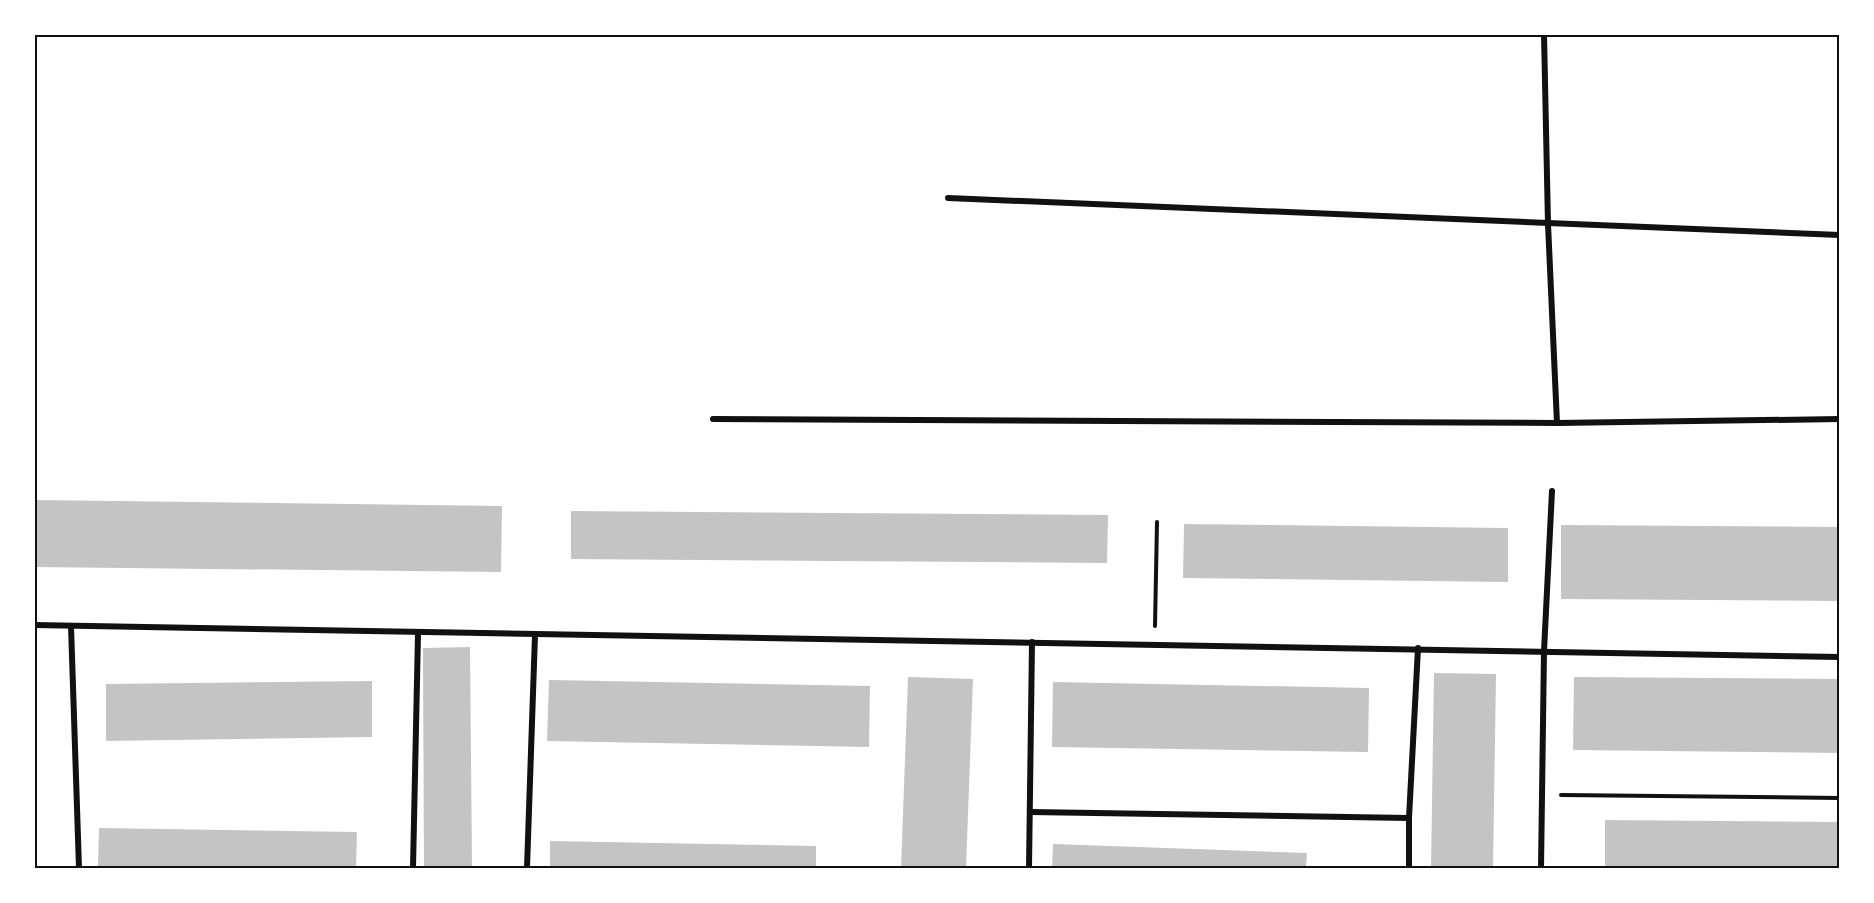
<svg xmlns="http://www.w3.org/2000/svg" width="1874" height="903" font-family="'Fira Sans',sans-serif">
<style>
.building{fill:#c4c4c4}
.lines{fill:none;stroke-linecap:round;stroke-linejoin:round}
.path{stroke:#111;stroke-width:4}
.minor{stroke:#111;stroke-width:6}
.neatline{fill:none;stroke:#111;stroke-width:2}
</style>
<rect width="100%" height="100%" fill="#fff"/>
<!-- building -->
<g class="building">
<polygon points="34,500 502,506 501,572 34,567"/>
<polygon points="571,511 1108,515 1107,563 571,559"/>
<polygon points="1184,524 1508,528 1508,582 1183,578"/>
<polygon points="1561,525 1840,527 1840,601 1561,599"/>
<polygon points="470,647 472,868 424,868 423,648"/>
<polygon points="1434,673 1496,674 1493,868 1431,868"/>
<polygon points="908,677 973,679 966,868 901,868"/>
<polygon points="1574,677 1840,679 1840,753 1573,750"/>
<polygon points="549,680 870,686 869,747 547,741"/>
<polygon points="372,681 372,737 106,741 106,684"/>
<polygon points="1053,682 1369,688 1368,752 1052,747"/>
<polygon points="1605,820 1840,822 1840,868 1605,868"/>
<polygon points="99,828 357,832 356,868 98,868"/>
<polygon points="550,841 816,846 816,868 550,868"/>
<polygon points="1053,844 1307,853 1306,868 1052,868"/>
</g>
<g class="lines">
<!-- path -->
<g class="path">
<polyline points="1155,626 1157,522"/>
<polyline points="1561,795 1840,798"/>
</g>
<!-- minor -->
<g class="minor">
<polyline points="1544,34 1548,224 1557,423"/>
<polyline points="948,198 1840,235"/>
<polyline points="713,419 1557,423 1840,419"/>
<polyline points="34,625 1840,657"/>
<polyline points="71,626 79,868"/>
<polyline points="1030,812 1409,818 1409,868"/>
<polyline points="1409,818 1418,648"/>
<polyline points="413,868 418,634"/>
<polyline points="527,868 535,635"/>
<polyline points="1029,868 1032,642"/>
<polyline points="1541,868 1544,651 1552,491"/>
</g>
</g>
<!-- border -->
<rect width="1874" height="903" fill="none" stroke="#ffffff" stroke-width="72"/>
<rect x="36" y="36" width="1802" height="831" class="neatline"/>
</svg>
